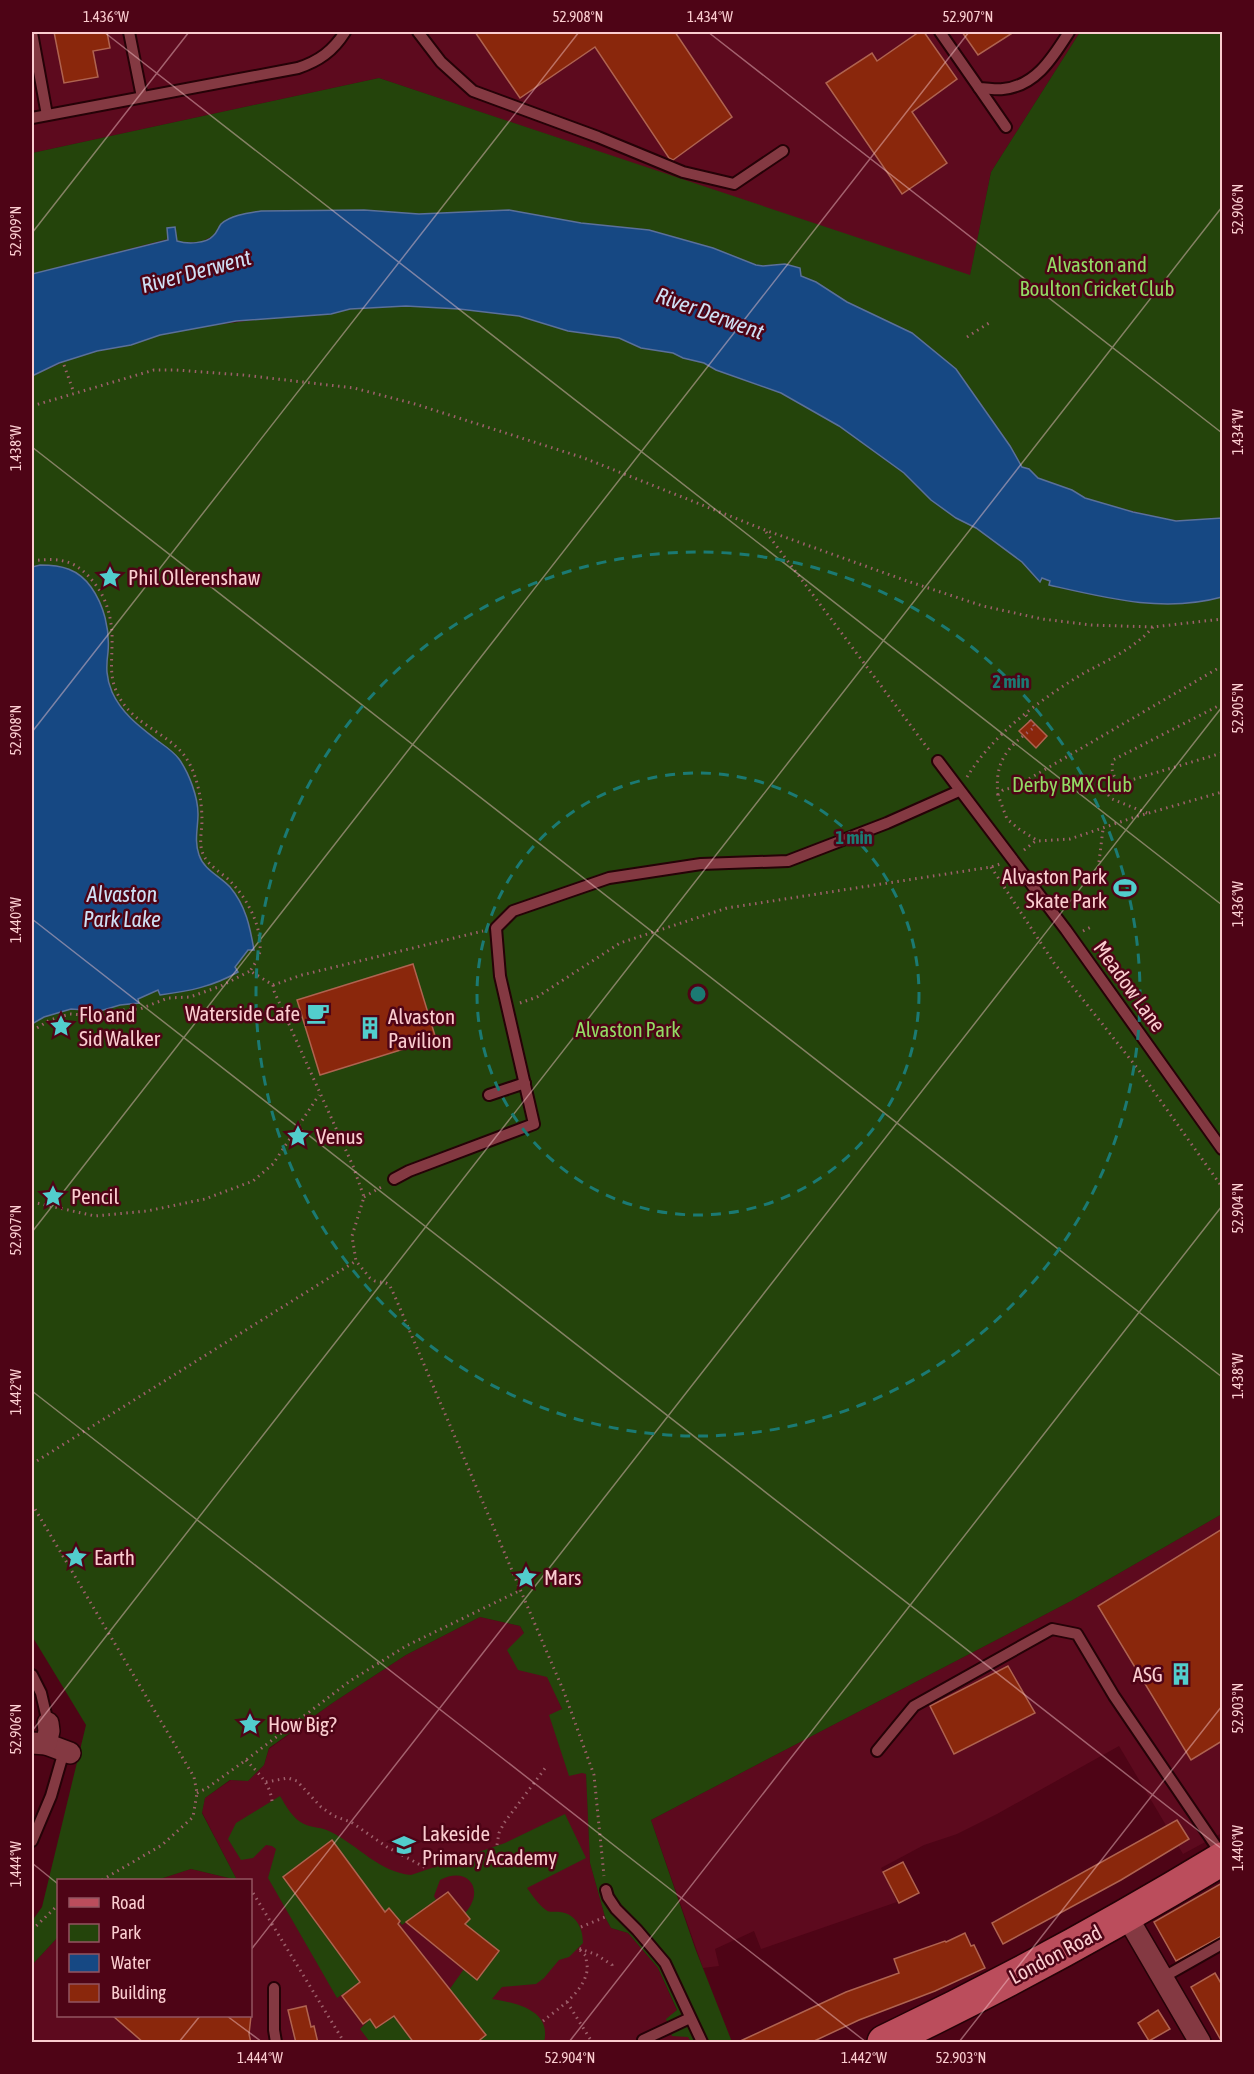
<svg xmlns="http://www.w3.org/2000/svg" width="1254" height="2074" font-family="'Asap Condensed',sans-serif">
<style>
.built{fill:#5d0a1e}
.green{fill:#24440b}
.water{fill:#164883;stroke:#5b709a;stroke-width:1.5}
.building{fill:#8a270c;stroke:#af6350;stroke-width:1.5}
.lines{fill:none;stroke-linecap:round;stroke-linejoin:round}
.service-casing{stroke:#250207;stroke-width:14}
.minor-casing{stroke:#250207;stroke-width:24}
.primary-casing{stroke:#250207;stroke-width:36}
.path{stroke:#9d606b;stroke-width:3;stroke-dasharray:1.5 4.5;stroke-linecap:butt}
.service{stroke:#843942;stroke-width:10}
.minor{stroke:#843942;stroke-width:21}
.primary{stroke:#bb4d5c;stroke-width:33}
.ticks{fill:none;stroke:#fbcdd0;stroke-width:1.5;stroke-opacity:0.45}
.ring{fill:none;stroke:#1b7a73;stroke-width:3;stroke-dasharray:10 8}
.labels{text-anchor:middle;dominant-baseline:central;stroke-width:5;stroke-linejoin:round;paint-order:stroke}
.park-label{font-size:21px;fill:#92db64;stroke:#4e0416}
.poi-label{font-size:21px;fill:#fbcdd0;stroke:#4e0416;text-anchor:start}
.street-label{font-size:21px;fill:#fbcdd0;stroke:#4e0416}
.water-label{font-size:22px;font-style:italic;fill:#cfe0f5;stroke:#4e0416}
.centre{fill:#1b7a73;stroke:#4e0416;stroke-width:3}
.ring-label{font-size:18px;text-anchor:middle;font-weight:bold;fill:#1b7a73;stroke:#4e0416;stroke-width:5;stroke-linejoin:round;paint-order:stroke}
.neatline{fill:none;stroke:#fbcdd0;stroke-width:2}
.ticks-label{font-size:15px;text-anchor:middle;fill:#fbcdd0}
</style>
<rect width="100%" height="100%" fill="#4e0416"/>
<!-- built -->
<g class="built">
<polygon points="32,32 1080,32 991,172 970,276 379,78 32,153"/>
<polygon points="1222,1514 1222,1833 1183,1854 1119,1746 997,1814 957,1834 924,1845 881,1868 897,1902 761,1949 754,1931 715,1949 719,1966 703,1968 651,1820 1071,1601"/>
<polygon points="480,1617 520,1626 553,1687 586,1769 590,1863 605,1917 611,1928 628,1933 658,1968 691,2042 32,2042 32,1965 58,1937 58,2016 250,2016 250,1880 157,1880 191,1869 237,1880 202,1812 205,1798 231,1780 248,1781 264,1765 269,1749 334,1702 406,1655"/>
</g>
<!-- green -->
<g class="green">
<polygon points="1080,32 1222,32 1222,518 1183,521 1170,520 1111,506 1085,498 1072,490 1038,478 1029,469 1022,468 1010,446 994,424 912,333 847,302 816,282 801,276 785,264 763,266 756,265 713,248 649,230 581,223 508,210 419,214 364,210 261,211 238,215 222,224 213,236 201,242 182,243 177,241 167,228 168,239 32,274 32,153 379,78 970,275 991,172"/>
<path d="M406 306 459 309 519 316 568 331 619 338 641 348 673 353 683 358 704 363 716 370 781 393 839 426 904 473 931 500 956 518 976 528 1022 562 1040 582 1041 578 1051 581 1049 585C1107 598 1164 613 1222 597V1514L1071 1601 651 1820 695 1948 732 2042H691L688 2037 672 2036 666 2019 677 2010 658 1968 628 1933 611 1928 605 1917 590 1863 586 1774 582 1773 569 1776 549 1715 562 1709 547 1677 518 1670 507 1650 524 1633 520 1626 480 1617 406 1655 334 1702 269 1748 264 1765 248 1781 230 1780 205 1798 202 1813 237 1880 191 1869 157 1880H58V1937L32 1965V1921L42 1907 86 1725 32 1636V376L77 356 97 351 131 345 160 335 200 327 276 317 314 316 350 309Z"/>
<path d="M280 1796C286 1806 293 1819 304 1824 312 1828 323 1827 331 1832 359 1846 379 1872 411 1875L505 1843 565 1814 586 1858 527 1888C533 1896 538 1904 546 1910 550 1913 554 1911 560 1912 576 1914 583 1928 583 1943L569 1957 559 1960 544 1978 536 1984 502 1987 492 1999C516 2003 552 2010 544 2042H476L449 1990 464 1969 498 1951 465 1924V1913C486 1890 468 1865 440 1880L434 1896 436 1900 402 1925 389 1908 385 1912 332 1840 283 1877 360 1982 337 1998 268 1878 276 1849 272 1846 266 1845 253 1858 241 1860 228 1839 236 1823Z"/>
<polygon points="394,2016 414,2042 370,2042 360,2029 370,2019 377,2028"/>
</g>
<!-- water -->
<g class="water">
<path d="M364 210 419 214 509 210 581 223 649 230 713 248 756 265 763 266 785 264 800 268 801 276 816 282 847 302 912 333 956 369 1010 446 1022 467 1029 469 1038 478 1072 490 1085 498 1133 512 1176 521 1222 518V597C1164 613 1106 598 1049 585L1050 581 1042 578 1040 582 1022 562 976 528 956 518 931 500 904 473 839 426 781 393 716 370 704 363 683 358 673 353 641 348 619 338 568 331 519 316 459 309 406 306 350 309 331 314 236 321 160 335 131 345 97 351 59 363 32 376V274L168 240 167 228 175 227 177 241C187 244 206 244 213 236 217 233 218 228 221 224 231 215 248 213 261 211Z"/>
<path d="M40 565C62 565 78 569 91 587 104 605 110 630 108 652 106 667 106 678 112 692 122 714 140 727 158 741 165 746 174 752 179 759 189 773 198 797 198 814 198 828 194 841 199 855 204 870 220 876 230 887 246 906 250 927 254 950H248L235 967 238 972C212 987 189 991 160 995L158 990 138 999 139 1003 120 1005 100 1011 71 1009 44 1017 32 1024V567Z"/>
</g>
<!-- building -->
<g class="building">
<polygon points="54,32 107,32 110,48 93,51 98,77 64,83"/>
<polygon points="475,32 675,32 732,117 673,160 669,158 595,47 520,98"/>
<polygon points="919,32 924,32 957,79 912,112 947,163 902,194 826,83 872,53 877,61"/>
<polygon points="962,32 1014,32 978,55"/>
<polygon points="1031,720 1047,736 1036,748 1019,731"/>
<polygon points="413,964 436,1039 320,1075 297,1000"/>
<polygon points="1222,1529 1222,1741 1191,1760 1098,1606"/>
<polygon points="1008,1666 1035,1713 954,1754 930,1706"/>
<polygon points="1177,1820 1189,1839 1121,1880 1003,1944 992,1923"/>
<polygon points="332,1840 385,1912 389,1908 400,1921 398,1924 486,2035 476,2043 414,2043 394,2016 376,2028 370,2019 363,2024 342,1996 360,1982 283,1877"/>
<polygon points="903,1862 919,1893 899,1903 883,1872"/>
<polygon points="1222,1883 1222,1936 1176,1961 1154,1922"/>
<polygon points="448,1892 470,1919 465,1924 499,1951 477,1980 406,1922"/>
<polygon points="965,1933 971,1946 974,1945 985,1968 935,1991 859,2020 810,2043 736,2043 846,1992 899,1973 894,1959 945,1941 946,1942"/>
<polygon points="1215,1973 1222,1985 1222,2042 1191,1987"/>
<polygon points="306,2006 311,2027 314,2026 318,2043 296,2043 288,2010"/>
<polygon points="1158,2010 1170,2029 1149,2041 1138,2023"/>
<polygon points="113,2016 251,2016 249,2034 251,2043 144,2043"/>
</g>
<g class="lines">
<!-- service casing -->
<g class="service-casing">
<g id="service">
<polyline points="129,32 142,97"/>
<polyline points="418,32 441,62 473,91 598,137 683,172 734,184 783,151"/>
<path d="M940 32 979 88C987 88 996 90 1003 89 1036 86 1053 57 1069 32"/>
<polyline points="32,33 47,115"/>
<polyline points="979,88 1006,127"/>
<path d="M32 118 298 68C319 61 333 51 345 32"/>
<polyline points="938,761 1066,930 1222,1149"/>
<polyline points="489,1095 525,1083"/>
<polyline points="394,1179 409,1171 534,1124 500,976 496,928 513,911 609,878 701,864 788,861 887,823 959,791"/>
<polyline points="32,1675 41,1693 48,1723"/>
<polyline points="877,1751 914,1706 1052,1629 1077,1634 1114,1696 1222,1855"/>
<polyline points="32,1841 51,1796 64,1751"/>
<polyline points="606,1890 608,1897 616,1909 637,1930 665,1963 702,2042"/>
<polyline points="1162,1978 1222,1944"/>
<polyline points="274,1988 274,2030 276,2042"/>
<polyline points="643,2040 690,2018"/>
</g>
</g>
<!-- minor casing -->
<g class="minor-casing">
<g id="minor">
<polyline points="32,1743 46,1744 70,1753"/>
<polyline points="46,1744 49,1731 48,1723"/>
<polyline points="1126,1915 1200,2042"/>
</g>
</g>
<!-- primary casing -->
<g class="primary-casing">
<path id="primary" d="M884 2042C999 1987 1113 1925 1222 1859"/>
</g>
<!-- path -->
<g class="path">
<polyline points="967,337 989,323"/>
<polyline points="64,365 74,393"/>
<polyline points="32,406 154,370 176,370 243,375 354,388 415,404 584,458 765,530 907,581 983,606 1042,619 1091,625 1153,627 1222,619"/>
<polyline points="766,532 929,750"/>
<path d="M32 561C60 557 77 560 95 584 108 600 113 624 112 644 112 659 110 671 114 685 126 723 163 729 184 755 197 772 202 800 202 820 202 832 198 845 204 856 209 866 222 873 230 881 247 898 262 926 260 951 259 958 254 965 250 971L273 985 302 975 483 931"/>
<polyline points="1222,666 1015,787 1003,790 998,795 1007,819 1019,829 1038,841 1070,839 1135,817 1222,792"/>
<path d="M1222 704 1113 760C1111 771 1112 776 1121 783L1222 753"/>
<path d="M967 777C993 734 1041 699 1084 673 1108 660 1135 648 1153 627"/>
<polyline points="1100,786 1112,799 1147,813"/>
<path d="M998 795C994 761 1008 746 1035 727L1025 714"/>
<polyline points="1024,850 1037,840"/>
<polyline points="1099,862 1103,829"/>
<polyline points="991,867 1054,963 1138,1069 1222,1187"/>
<polyline points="1083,931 1093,926"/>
<polyline points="273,985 274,991 353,1166 364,1197 352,1236 356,1261 370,1278 375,1281 386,1283 390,1286 396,1299 564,1692 594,1775 604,1876"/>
<polyline points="520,1003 537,997 620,943 727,908 991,867 1000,864"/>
<polyline points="32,1031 50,1020 70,1014 101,1016 123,1010 140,1009 168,998 190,997 221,986 250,971"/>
<polyline points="364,1197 383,1186"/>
<polyline points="32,1202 95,1216 147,1211 205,1199 253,1181 273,1164 319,1095"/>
<polyline points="32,1464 356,1261"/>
<polyline points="32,1504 194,1777 197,1793 193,1817 162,1845 102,1880"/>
<path d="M246 1760C258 1773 270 1783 272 1801"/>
<polyline points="266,1782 288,1778 297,1781 321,1807 334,1816 351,1822 387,1847 428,1869"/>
<polyline points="197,1793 207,1788 246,1760 350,1681 406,1646 521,1590"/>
<polyline points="497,1845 499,1833 504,1823 546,1767"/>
<polyline points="250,1888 344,2042"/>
<polyline points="581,1927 605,1917"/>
<polyline points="32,1930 58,1905"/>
<polyline points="567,2002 592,2042"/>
<path d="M543 2021C559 2008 583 1993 587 1971 588 1967 586 1961 586 1956L578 1948 597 1955 612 1965V1969"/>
</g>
<!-- service -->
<use href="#service" class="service"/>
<!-- minor -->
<use href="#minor" class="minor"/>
<!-- primary -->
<use href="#primary" class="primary"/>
</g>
<!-- ticks -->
<path class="ticks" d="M104 32 1222 905M708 32 1222 433M32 233 189 32M32 447 1222 1377M32 732 579 32M32 919 1222 1849M32 1232 969 32M32 1391 866 2042M32 1731 1222 207M32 1863 58 1884M250 1951 1222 707M227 2016 262 2042M179 2042 200 2016M569 2042 1222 1206M959 2042 1222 1706"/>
<!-- distance rings -->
<g class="ring">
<circle cx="698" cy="994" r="221"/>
<circle cx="698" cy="994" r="442"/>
</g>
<!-- icons -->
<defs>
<g id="sight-bare" transform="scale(1.8)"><path d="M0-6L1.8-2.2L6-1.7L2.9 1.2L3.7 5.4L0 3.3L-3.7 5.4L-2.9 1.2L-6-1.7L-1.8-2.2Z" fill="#52cdcd" stroke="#4e0416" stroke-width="2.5" paint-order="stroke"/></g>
<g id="stadium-bare" transform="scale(1.8)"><path d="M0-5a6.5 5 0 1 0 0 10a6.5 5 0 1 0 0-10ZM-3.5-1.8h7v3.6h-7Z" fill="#52cdcd" stroke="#4e0416" stroke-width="2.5" paint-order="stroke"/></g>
<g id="cafe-bare" transform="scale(1.8)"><path d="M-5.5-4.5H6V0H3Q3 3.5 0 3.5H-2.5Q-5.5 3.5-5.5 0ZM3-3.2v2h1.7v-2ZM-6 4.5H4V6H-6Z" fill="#52cdcd" stroke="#4e0416" stroke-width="2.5" paint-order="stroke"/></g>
<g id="building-bare" transform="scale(1.8)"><path d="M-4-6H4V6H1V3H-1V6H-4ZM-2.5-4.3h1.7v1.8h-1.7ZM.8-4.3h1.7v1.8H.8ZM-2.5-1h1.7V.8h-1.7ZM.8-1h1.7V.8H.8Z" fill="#52cdcd" stroke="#4e0416" stroke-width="2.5" paint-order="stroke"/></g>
<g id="school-bare" transform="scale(1.8)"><path d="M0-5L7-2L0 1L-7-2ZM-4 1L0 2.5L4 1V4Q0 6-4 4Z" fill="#52cdcd" stroke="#4e0416" stroke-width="2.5" paint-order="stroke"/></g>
</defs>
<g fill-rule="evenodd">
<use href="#sight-bare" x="110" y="577"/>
<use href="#stadium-bare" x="1125" y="888"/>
<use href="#cafe-bare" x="318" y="1013"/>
<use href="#sight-bare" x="61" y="1026"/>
<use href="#building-bare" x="370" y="1028"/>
<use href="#sight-bare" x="298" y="1136"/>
<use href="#sight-bare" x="53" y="1196"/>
<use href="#sight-bare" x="76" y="1557"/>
<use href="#sight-bare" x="526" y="1577"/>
<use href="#building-bare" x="1181" y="1674"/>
<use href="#sight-bare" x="250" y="1724"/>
<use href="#school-bare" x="404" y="1845"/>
</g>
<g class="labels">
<!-- park labels -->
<g class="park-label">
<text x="1097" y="264">Alvaston and<tspan x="1097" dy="24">Boulton Cricket Club</tspan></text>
<text x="1072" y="784">Derby BMX Club</text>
<text x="628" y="1029">Alvaston Park</text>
</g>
<!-- poi labels -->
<g class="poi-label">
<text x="128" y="577">Phil Ollerenshaw</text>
<text x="1107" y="876" text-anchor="end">Alvaston Park<tspan x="1107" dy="24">Skate Park</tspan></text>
<text x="300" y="1013" text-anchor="end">Waterside Cafe</text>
<text x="79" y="1014">Flo and<tspan x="79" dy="24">Sid Walker</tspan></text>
<text x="388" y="1016">Alvaston<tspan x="388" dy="24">Pavilion</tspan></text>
<text x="316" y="1136">Venus</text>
<text x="71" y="1196">Pencil</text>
<text x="94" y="1557">Earth</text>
<text x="544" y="1577">Mars</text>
<text x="1163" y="1674" text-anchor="end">ASG</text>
<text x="268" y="1724">How Big?</text>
<text x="422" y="1833">Lakeside<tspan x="422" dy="24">Primary Academy</tspan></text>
</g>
<!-- street labels -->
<g class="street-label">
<text transform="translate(1130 986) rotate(54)">Meadow Lane</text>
<text transform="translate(1055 1954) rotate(-28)">London Road</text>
</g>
<!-- water labels -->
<g class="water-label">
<text transform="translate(196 271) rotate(-15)">River Derwent</text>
<text transform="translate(710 313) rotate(20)">River Derwent</text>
<text x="122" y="894">Alvaston<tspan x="122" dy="25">Park Lake</tspan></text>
</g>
</g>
<circle cx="698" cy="994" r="9" class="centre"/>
<g class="ring-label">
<text x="1011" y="688">2 min</text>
<text x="854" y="844">1 min</text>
</g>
<!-- border -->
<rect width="1254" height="2074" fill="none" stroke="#4e0416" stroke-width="66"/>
<!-- legend -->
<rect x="57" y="1879" width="195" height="138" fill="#4e0416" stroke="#935460" stroke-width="1.5"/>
<rect x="69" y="1898" width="30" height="9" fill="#bb4d5c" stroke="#935460" stroke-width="1.5"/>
<text x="111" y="1909" font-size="18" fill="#fbcdd0">Road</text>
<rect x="69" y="1924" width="30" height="18" fill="#24440b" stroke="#935460" stroke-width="1.5"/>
<text x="111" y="1939" font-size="18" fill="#fbcdd0">Park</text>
<rect x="69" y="1954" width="30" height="18" fill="#164883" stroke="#935460" stroke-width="1.5"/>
<text x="111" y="1969" font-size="18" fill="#fbcdd0">Water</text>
<rect x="69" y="1984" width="30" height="18" fill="#8a270c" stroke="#935460" stroke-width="1.5"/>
<text x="111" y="1999" font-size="18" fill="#fbcdd0">Building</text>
<rect x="33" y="33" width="1188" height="2008" class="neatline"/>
<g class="ticks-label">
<text x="106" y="22">1.436°W</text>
<text x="578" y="22">52.908°N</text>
<text x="710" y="22">1.434°W</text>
<text x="968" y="22">52.907°N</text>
<text transform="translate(1238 209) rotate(-90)" y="5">52.906°N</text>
<text transform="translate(16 231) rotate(-90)" y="5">52.909°N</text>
<text transform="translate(1238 432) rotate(-90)" y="5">1.434°W</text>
<text transform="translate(16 448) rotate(-90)" y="5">1.438°W</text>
<text transform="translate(1238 708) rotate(-90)" y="5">52.905°N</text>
<text transform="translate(16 730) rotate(-90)" y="5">52.908°N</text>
<text transform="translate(1238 904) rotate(-90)" y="5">1.436°W</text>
<text transform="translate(16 920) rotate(-90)" y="5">1.440°W</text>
<text transform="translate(1238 1208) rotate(-90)" y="5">52.904°N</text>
<text transform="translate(16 1230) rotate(-90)" y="5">52.907°N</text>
<text transform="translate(1238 1376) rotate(-90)" y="5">1.438°W</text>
<text transform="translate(16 1392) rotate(-90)" y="5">1.442°W</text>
<text transform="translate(1238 1708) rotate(-90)" y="5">52.903°N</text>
<text transform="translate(16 1729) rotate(-90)" y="5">52.906°N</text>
<text transform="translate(1238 1848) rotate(-90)" y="5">1.440°W</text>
<text transform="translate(16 1864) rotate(-90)" y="5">1.444°W</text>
<text x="260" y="2063">1.444°W</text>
<text x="570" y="2063">52.904°N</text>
<text x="864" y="2063">1.442°W</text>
<text x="961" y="2063">52.903°N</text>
</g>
</svg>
